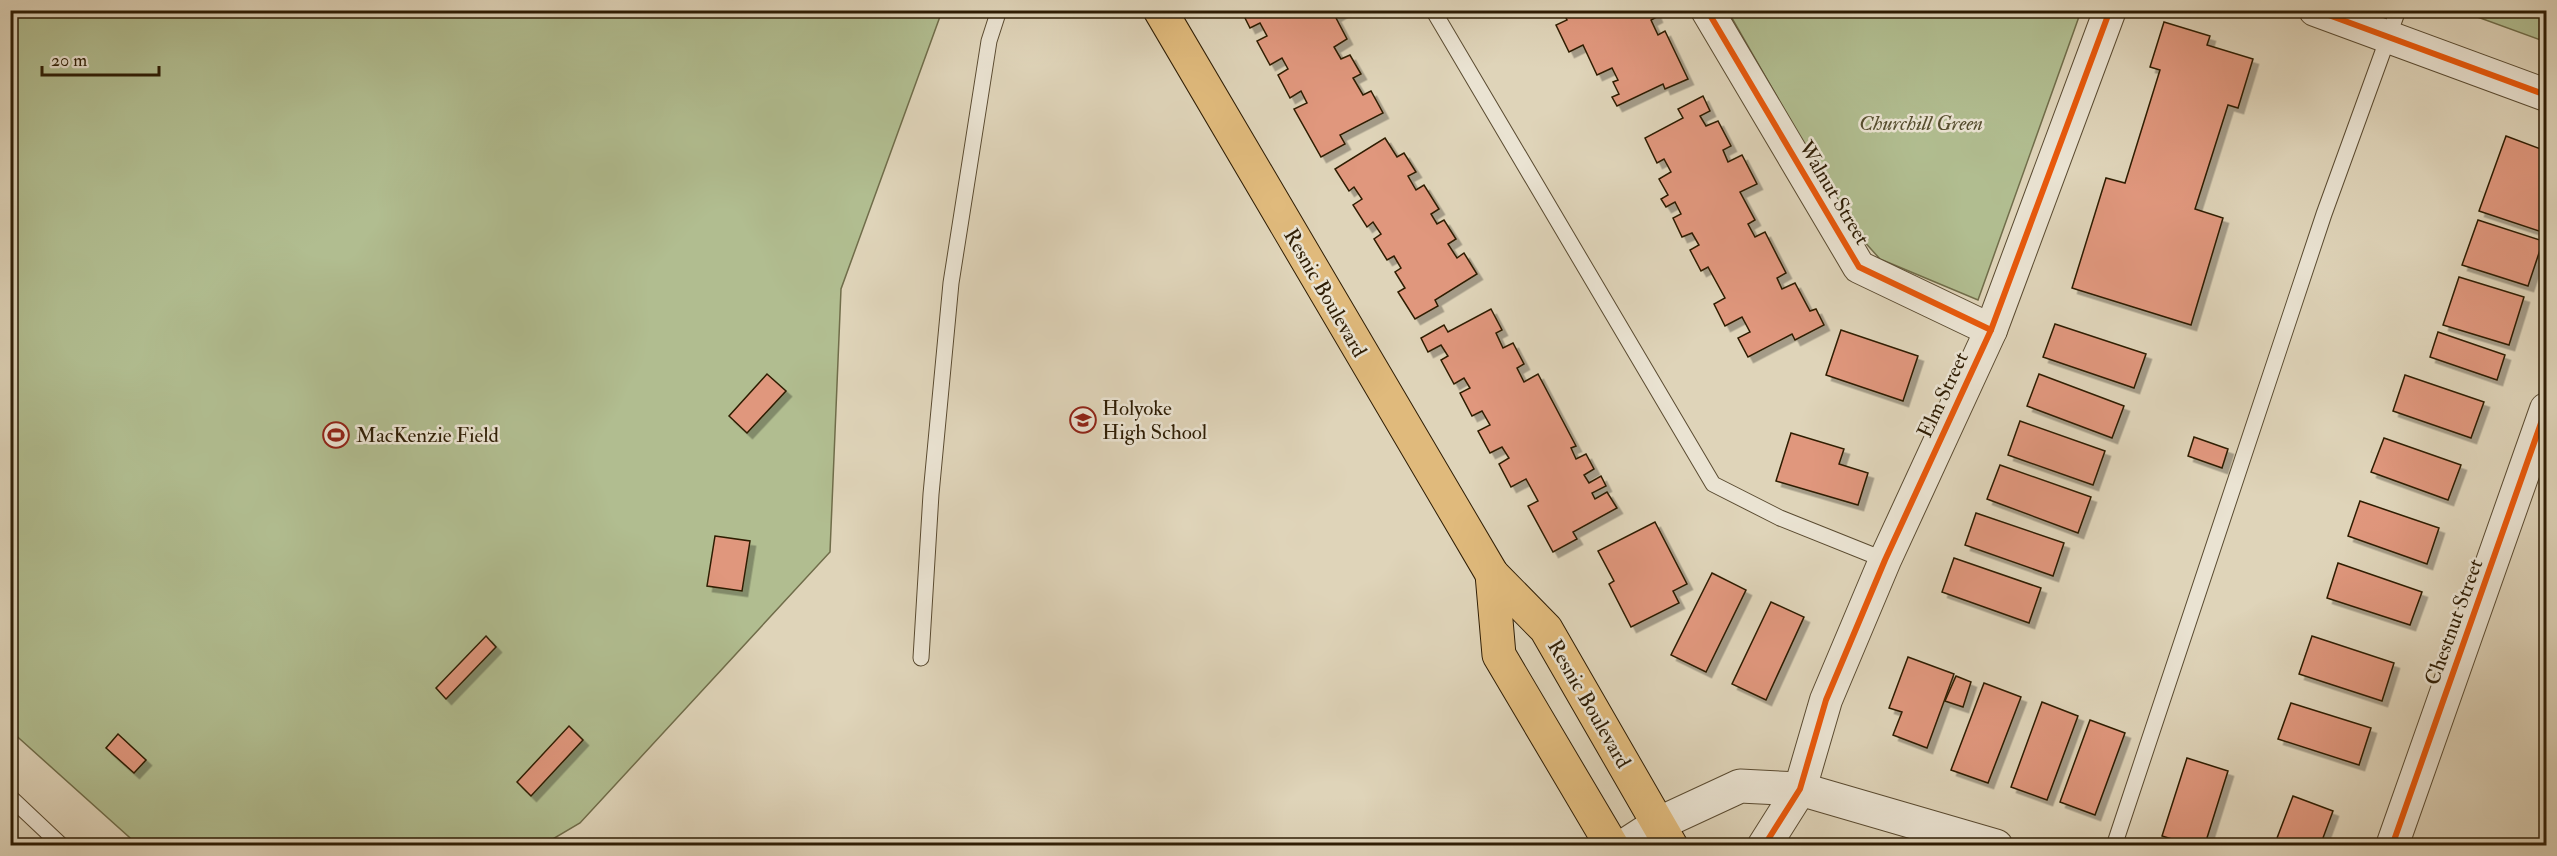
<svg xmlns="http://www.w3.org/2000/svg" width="2557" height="856" font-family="'IM FELL Double Pica',serif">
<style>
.green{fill:#b1bd90;stroke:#706d4a;stroke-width:1.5}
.building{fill:#e0977d;stroke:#2e1d04;stroke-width:1.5;filter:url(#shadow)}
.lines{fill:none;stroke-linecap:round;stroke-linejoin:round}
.service-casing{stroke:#5a4b31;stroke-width:17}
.minor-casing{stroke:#5a4b31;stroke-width:34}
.tertiary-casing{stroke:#5a4b31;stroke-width:35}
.primary-casing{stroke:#2e1d04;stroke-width:35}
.service{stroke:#eae3d2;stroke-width:15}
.minor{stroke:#eae3d2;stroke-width:32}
.tertiary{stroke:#eae3d2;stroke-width:33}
.primary{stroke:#e0ba7c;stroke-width:33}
.cycleway-casing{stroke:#eae3d2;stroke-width:10}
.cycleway{stroke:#e8590c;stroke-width:6}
.labels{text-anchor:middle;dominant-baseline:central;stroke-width:5;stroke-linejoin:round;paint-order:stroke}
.park-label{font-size:21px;font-style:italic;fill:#554d2e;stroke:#eae3d2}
.street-label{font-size:21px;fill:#2e1d04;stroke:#eae3d2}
.poi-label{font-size:21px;fill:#2e1d04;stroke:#eae3d2;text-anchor:start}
</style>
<defs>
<filter id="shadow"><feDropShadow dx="5.5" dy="5.5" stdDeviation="0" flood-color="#0004"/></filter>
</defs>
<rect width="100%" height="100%" fill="#dfd4b9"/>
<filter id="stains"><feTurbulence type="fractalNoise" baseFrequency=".00333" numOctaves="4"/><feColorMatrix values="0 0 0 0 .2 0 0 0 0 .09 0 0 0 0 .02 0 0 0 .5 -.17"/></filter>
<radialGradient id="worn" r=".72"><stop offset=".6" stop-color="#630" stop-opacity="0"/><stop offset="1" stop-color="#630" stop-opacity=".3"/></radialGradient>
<!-- green -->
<g class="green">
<polygon points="11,11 942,11 841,289 830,552 580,823 541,846 138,845 11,731"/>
<polygon points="1728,11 2081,11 1978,300 1880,259 1852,228"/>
<polygon points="2461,11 2546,11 2546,42"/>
</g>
<!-- building -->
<g class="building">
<polygon points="1241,10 1345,10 1335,16 1347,39 1334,47 1341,59 1350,55 1361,74 1353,78 1363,95 1371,91 1383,113 1340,135 1345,144 1321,157 1294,109 1307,103 1301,91 1290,98 1278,75 1288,69 1282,58 1270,65 1257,41 1267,36 1260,23 1250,28"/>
<polygon points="1562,10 1654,10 1657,17 1651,20 1658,35 1665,31 1688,79 1665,89 1663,84 1617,106 1612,97 1619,94 1613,82 1618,80 1612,68 1597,75 1583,45 1569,52 1556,25 1567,20"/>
<polygon points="2164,22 2210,36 2207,45 2253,59 2238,108 2228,105 2195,209 2223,218 2191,325 2072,288 2106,178 2125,183 2160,70 2150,67"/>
<polygon points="1703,96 1710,111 1700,116 1706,126 1718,121 1731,146 1723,150 1728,162 1742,155 1757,184 1740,192 1755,220 1748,224 1755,237 1765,232 1786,273 1777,278 1782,289 1795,283 1810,311 1816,309 1824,325 1795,340 1792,334 1748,357 1738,338 1750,332 1742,317 1725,326 1714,304 1725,298 1708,267 1701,271 1690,250 1699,245 1692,233 1682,237 1673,218 1681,214 1675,202 1666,207 1661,199 1668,195 1659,179 1671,172 1664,159 1657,163 1645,138 1683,118 1678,109"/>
<polygon points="2506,136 2546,151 2541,164 2546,165 2546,228 2545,233 2479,211"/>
<polygon points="1385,138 1397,157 1404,153 1416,172 1408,176 1416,190 1424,185 1439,209 1431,214 1437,224 1444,220 1456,239 1448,244 1457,258 1464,253 1477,274 1435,300 1438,306 1415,319 1398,292 1405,288 1395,272 1401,268 1394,256 1387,260 1374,239 1381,234 1373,222 1367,227 1353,205 1362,199 1354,187 1349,191 1335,169"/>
<polygon points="2478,220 2543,241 2528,286 2462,265"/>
<polygon points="2459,277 2524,297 2509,345 2443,325"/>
<polygon points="1491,309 1502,330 1496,333 1503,348 1513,343 1524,364 1517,368 1524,382 1538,374 1576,446 1571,448 1576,459 1586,454 1594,469 1584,475 1589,483 1601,476 1606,486 1592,493 1595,499 1607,492 1617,508 1573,532 1577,539 1553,552 1528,506 1538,501 1526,479 1511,487 1499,464 1509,458 1502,447 1490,453 1478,431 1490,425 1482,411 1472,416 1460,393 1470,388 1464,378 1454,384 1441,360 1448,356 1441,345 1428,352 1421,338 1444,325 1448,332"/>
<polygon points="2055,324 2146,354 2134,388 2043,357"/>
<polygon points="1841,330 1918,356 1903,401 1826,375"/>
<polygon points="2438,332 2505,355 2497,380 2430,357"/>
<polygon points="767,374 786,391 747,433 729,416"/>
<polygon points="2039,374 2124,406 2112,438 2027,406"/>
<polygon points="2405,375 2484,402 2471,438 2393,411"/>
<polygon points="2020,421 2105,451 2093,485 2008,455"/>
<polygon points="1791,433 1844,449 1839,464 1868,473 1858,505 1776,481"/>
<polygon points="2194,437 2228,449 2222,468 2188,456"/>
<polygon points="2384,438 2461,465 2448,500 2371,472"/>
<polygon points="2000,465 2091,497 2078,533 1987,499"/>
<polygon points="2360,501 2439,528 2427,564 2348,536"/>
<polygon points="1976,513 2064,543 2053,576 1965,545"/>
<polygon points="1655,522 1687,584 1673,591 1679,603 1631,627 1609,584 1614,581 1598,551"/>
<polygon points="715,536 750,541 742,591 707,586"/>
<polygon points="1954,558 2041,588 2029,623 1942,592"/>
<polygon points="2338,563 2422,592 2410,625 2327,598"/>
<polygon points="1712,573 1746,590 1706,672 1671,655"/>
<polygon points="1771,602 1804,617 1766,700 1732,684"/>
<polygon points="486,636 496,647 446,699 436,688"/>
<polygon points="2312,636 2394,663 2382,701 2299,674"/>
<polygon points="1908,657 1954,674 1927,748 1893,735 1902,712 1889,708"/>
<polygon points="1956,676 1971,682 1963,707 1945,701"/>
<polygon points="1984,683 2021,697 1988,783 1951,770"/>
<polygon points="2042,702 2078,716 2047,800 2011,787"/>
<polygon points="2291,703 2371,728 2359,765 2278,739"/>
<polygon points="2090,720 2125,733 2095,815 2060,802"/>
<polygon points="569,726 583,740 531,796 517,782"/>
<polygon points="118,734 146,760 134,773 106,748"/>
<polygon points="2187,758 2228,771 2206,841 2197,839 2195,846 2162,836"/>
<polygon points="2293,796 2333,811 2320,846 2274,846"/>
</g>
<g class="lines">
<!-- service casing -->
<g class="service-casing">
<g id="service">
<polyline points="1433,10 1713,484 1780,518 1885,560"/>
<polyline points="921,658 931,494 951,283 989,41 999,10"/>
<polyline points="10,797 62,846"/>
<polyline points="2114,846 2324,214 2398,10"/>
</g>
</g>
<!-- minor casing -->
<g class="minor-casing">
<g id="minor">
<polyline points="1707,10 1859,267 1991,330"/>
<polyline points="2315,10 2546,95"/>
<polyline points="1800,789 1826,700 1885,560 1991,330 2110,10"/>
<polyline points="2392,846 2546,409"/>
</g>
</g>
<!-- tertiary casing -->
<g class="tertiary-casing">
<g id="tertiary">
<polyline points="1624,846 1658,824 1740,786 1800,789 1996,846"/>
<polyline points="1764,846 1800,789"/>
</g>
</g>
<!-- primary casing -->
<g class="primary-casing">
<g id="primary">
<polyline points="1160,10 1492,574 1546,629 1671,846"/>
<polyline points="1492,574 1499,655 1612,846"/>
</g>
</g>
<!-- service -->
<use href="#service" class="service"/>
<!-- minor -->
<use href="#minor" class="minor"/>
<!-- tertiary -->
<use href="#tertiary" class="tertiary"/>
<!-- primary -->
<use href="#primary" class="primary"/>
<!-- cycleway casing -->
<g class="cycleway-casing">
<g id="cycleway">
<polyline points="1707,10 1859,267 1991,330"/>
<polyline points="2315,10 2546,95"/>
<polyline points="1764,846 1800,789 1826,700 1885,560 1991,330 2110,10"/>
<polyline points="2392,846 2546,409"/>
</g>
</g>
<!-- cycleway -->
<use href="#cycleway" class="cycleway"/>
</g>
<!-- icons -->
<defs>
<g id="school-ring" transform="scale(1.35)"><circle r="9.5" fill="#eae3d2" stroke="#8f2418" stroke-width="1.5"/><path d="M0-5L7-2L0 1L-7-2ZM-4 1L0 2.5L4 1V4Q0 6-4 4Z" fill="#8f2418"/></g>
<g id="stadium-ring" transform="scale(1.35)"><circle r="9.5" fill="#eae3d2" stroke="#8f2418" stroke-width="1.5"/><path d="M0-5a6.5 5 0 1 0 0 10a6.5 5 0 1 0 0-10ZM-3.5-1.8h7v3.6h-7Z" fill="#8f2418"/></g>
</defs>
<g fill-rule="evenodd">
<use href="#school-ring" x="1083" y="420"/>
<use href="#stadium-ring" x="336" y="435"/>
</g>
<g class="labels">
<!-- park labels -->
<g class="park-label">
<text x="1921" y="123">Churchill Green</text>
</g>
<!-- street labels -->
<g class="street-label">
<text transform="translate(1834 193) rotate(59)">Walnut Street</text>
<text transform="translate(1325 293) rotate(60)">Resnic Boulevard</text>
<text transform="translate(1943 395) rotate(-65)">Elm Street</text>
<text transform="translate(2454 622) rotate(-70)">Chestnut Street</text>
<text transform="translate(1589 704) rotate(60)">Resnic Boulevard</text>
</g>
<!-- poi labels -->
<g class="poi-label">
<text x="1102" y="408">Holyoke<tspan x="1102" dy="24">High School</tspan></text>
<text x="356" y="435">MacKenzie Field</text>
</g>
</g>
<!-- margin -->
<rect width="2557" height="856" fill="none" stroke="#dfd4b9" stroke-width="36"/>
<rect x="12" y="12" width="2533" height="832" fill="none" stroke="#2e1d04" stroke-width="3"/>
<rect x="18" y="18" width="2521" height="820" fill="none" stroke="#2e1d04" stroke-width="1.5"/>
<!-- scale -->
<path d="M42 66v9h117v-9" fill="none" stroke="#2e1d04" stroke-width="3"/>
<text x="51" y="66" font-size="18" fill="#2e1d04" stroke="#eae3d2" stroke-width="4.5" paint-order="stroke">20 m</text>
<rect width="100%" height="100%" filter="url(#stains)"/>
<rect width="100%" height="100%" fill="url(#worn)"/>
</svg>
